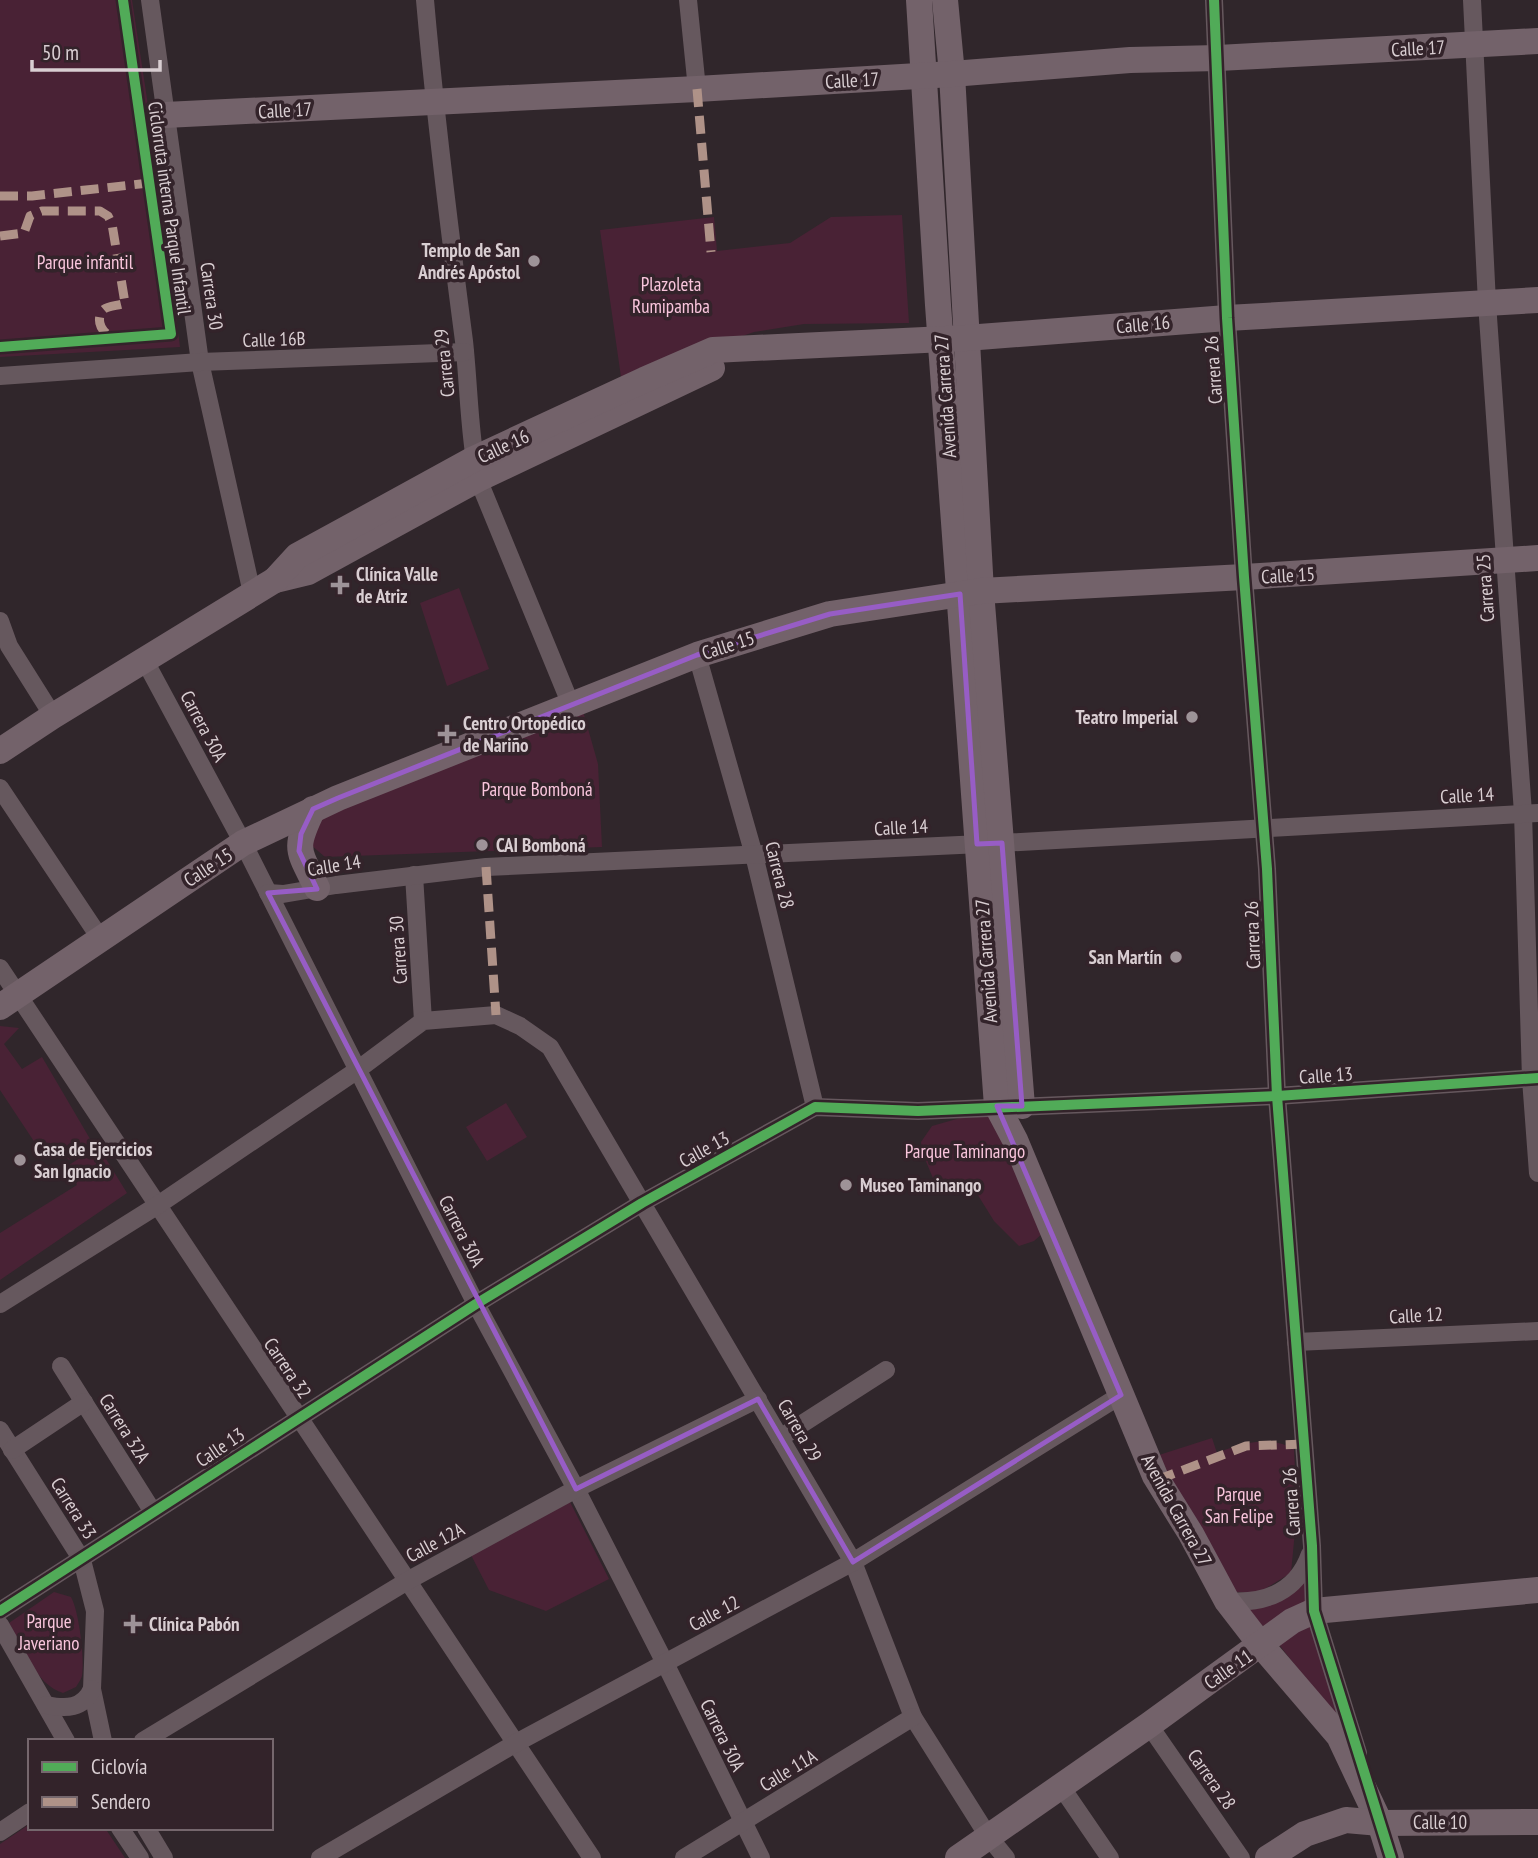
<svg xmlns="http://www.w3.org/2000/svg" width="1538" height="1858" font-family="'PT Sans Narrow',sans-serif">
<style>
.green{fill:#492235}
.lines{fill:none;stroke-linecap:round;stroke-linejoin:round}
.street{stroke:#66585e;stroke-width:18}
.secondary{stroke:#73626a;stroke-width:26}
.quiet{stroke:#af9288;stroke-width:9;stroke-dasharray:18 9;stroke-linecap:butt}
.cycleway-casing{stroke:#33232a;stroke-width:15}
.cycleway{stroke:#51ab58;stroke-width:10}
.marked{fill:none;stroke:#975dc5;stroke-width:5;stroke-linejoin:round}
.poi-dot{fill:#9e9398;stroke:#33232a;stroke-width:2.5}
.labels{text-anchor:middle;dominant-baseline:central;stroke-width:7;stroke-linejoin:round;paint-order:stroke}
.street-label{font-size:19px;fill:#d9ced2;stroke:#33232a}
.poi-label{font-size:19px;font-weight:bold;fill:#d9ced2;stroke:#33232a;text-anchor:start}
.park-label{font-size:19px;fill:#f9c5dc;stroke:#33232a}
</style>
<rect width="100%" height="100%" fill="#30262b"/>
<!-- green -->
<g class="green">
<polygon points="0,0 132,0 160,184 180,347 0,357"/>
<polygon points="902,215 909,323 804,324 754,332 621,377 600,230 714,217 717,251 790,243 831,217"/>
<polygon points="459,588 489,669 447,686 420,603"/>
<polygon points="581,704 598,764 602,847 325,857 311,845 311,829 330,810"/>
<polygon points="0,1026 19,1028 4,1044 22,1069 42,1057 93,1144 69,1160 59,1150 45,1158 0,1090"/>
<polygon points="506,1103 527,1137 487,1161 466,1127"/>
<polygon points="989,1116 1016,1153 1043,1233 1034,1241 1019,1246 994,1221 971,1184 938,1190 922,1152 921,1142 932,1126 960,1118"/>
<polygon points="98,1146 127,1193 0,1280 0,1233 77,1185 66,1167"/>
<path d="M1212 1438 1217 1453C1240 1443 1271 1435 1294 1449L1297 1510 1291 1573 1258 1593 1229 1592 1191 1534 1159 1455Z"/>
<polygon points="570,1502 609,1579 546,1611 489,1590 470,1553"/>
<polygon points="1305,1577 1308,1609 1268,1632 1246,1607"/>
<path d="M54 1592 71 1597C79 1611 85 1660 82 1676 81 1680 78 1683 76 1687L63 1693C35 1684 23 1647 9 1623Z"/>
<polygon points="1310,1620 1341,1724 1277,1642"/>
<polygon points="30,1824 30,1828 105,1828 125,1858 0,1858 0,1844"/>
</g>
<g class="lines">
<!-- street -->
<g class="street">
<polyline points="150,0 200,362 252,593"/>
<path d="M425 0C435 114 449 227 464 341 469 387 469 434 478 479L571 705"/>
<polyline points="688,0 697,89"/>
<polyline points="1214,0 1227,318 1244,577 1267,869 1277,1096 1312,1546 1314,1611 1358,1753"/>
<polyline points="1472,0 1487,303 1523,813 1531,1079 1538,1173"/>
<polyline points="0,376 200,362 465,352"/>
<polyline points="0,621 9,646 53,716"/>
<polyline points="697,655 754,855 815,1107"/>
<polyline points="145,661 243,843 476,1304 576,1489 665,1663 761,1858"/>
<polyline points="0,788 100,938"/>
<polyline points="414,875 423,1021"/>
<polyline points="268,893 283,894 336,885 486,867 1002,843 1538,813"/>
<polyline points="0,968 592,1858"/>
<polyline points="0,1304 158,1205 356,1071 423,1021 496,1015 520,1026 550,1047 853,1562 913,1717 988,1836 1006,1858"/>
<polyline points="1296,1342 1538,1331"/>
<polyline points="61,1366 153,1512"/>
<polyline points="0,1430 82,1560 95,1611 92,1689 103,1741"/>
<polyline points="780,1438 886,1370"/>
<polyline points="12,1450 84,1402"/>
<path d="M1227 1601C1265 1604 1297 1592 1310 1554"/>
<polyline points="0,1611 476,1304 642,1203 815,1107 918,1111 1277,1096 1538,1078"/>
<polyline points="0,1625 66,1741"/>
<path d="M46 1705C66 1709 83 1709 92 1689"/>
<polyline points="1149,1725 1241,1858"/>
<polyline points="143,1741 409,1580 576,1489 758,1399"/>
<polyline points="1060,1785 1110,1858"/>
<polyline points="120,1828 140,1858"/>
<polyline points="146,1828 164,1858"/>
<polyline points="0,1832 30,1812"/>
<polyline points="320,1858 516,1743 853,1562 1121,1395"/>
<polyline points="684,1858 913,1717"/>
</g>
<!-- secondary -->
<g class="secondary">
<polyline points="919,0 938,305 997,1106 1015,1140 1155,1476 1191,1534 1227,1601 1261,1645 1339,1736 1380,1823 1391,1858"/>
<polyline points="945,0 952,74 981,591 1022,1106"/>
<polyline points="165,115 697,89 952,74 1130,60 1218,58 1538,41"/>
<polyline points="275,580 308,572 478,479 712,368"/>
<polyline points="0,751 53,716 275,580 297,556 474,459 644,380 713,350 966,338 1227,318 1538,300"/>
<path d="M313 809C293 850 298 849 317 888"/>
<polyline points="0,1007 243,843 338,798 697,655 830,614 981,591 1244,577 1538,558"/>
<polyline points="958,1858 1149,1725 1292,1621 1314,1611 1538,1590"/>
<polyline points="1268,1858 1305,1834 1346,1820 1380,1823 1538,1822"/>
</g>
<!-- quiet -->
<g class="quiet">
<polyline points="697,89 711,252"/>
<polyline points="0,196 32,196 149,183"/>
<path d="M0 236 24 233 30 216 42 211H100L108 216 112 224 125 303C119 306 108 305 103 310 94 321 104 335 114 338"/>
<polyline points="486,867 496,1015"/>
<polyline points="1157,1480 1246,1446 1304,1444"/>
</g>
<!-- cycleway casing -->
<g class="cycleway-casing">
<g id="cycleway">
<polyline points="1214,0 1227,318 1244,577 1267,869 1277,1096 1312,1546 1314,1611 1391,1858"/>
<polyline points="0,347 171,334 123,0"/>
<polyline points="0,1611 476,1304 642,1203 815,1107 918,1111 1277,1096 1538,1078"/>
</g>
</g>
<!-- cycleway -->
<use href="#cycleway" class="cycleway"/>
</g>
<!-- marked area -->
<path class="marked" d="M960 594 977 844 1002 843 1022 1106H997L1121 1395 853 1562 758 1399 576 1489 268 893 317 889 299 851 301 834 313 809 338 798 697 655 830 614Z"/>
<!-- markers -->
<g class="poi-dot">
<circle cx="534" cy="261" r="7"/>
<path d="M336.5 574.5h7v7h7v7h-7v7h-7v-7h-7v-7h7z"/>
<circle cx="1192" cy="717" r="7"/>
<path d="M443.5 723.5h7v7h7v7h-7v7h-7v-7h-7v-7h7z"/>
<circle cx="482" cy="845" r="7"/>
<circle cx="1176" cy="957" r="7"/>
<circle cx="20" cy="1160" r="7"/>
<circle cx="846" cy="1185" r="7"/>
<path d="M129.5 1613.5h7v7h7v7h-7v7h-7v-7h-7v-7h7z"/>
</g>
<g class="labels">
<!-- street labels -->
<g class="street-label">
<text transform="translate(1418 48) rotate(-3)">Calle 17</text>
<text transform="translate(852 80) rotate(-3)">Calle 17</text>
<text transform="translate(285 110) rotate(-3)">Calle 17</text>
<text transform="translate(170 208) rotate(82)">Ciclorruta interna Parque Infantil</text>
<text transform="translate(212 296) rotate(82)">Carrera 30</text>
<text transform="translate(1143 324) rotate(-5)">Calle 16</text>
<text transform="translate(274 339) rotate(-2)">Calle 16B</text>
<text transform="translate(444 363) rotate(-96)">Carrera 29</text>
<text transform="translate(1213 370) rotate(-94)">Carrera 26</text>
<text transform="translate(945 396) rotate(-94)">Avenida Carrera 27</text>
<text transform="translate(503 446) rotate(-25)">Calle 16</text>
<text transform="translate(1288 575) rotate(-3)">Calle 15</text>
<text transform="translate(1485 588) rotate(-94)">Carrera 25</text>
<text transform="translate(728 645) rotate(-18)">Calle 15</text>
<text transform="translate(204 726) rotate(62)">Carrera 30A</text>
<text transform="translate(1467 795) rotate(-3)">Calle 14</text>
<text transform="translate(901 827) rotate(-3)">Calle 14</text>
<text transform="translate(334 865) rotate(-9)">Calle 14</text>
<text transform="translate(208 867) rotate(-33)">Calle 15</text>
<text transform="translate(780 875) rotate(76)">Carrera 28</text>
<text transform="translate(1252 935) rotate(-92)">Carrera 26</text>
<text transform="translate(398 950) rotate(-94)">Carrera 30</text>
<text transform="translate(986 961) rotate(-94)">Avenida Carrera 27</text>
<text transform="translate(1326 1075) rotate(-4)">Calle 13</text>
<text transform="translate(704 1149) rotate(-29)">Calle 13</text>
<text transform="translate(462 1231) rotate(63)">Carrera 30A</text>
<text transform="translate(1416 1315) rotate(-3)">Calle 12</text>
<text transform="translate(288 1368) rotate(56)">Carrera 32</text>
<text transform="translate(125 1428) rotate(58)">Carrera 32A</text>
<text transform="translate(800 1430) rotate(60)">Carrera 29</text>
<text transform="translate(220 1447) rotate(-34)">Calle 13</text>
<text transform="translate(1291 1502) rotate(-94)">Carrera 26</text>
<text transform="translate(74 1508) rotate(58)">Carrera 33</text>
<text transform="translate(1177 1510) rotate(61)">Avenida Carrera 27</text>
<text transform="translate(435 1542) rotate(-28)">Calle 12A</text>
<text transform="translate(714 1613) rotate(-28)">Calle 12</text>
<text transform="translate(1228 1669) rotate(-35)">Calle 11</text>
<text transform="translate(723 1735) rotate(64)">Carrera 30A</text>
<text transform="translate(788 1770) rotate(-31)">Calle 11A</text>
<text transform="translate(1212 1779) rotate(55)">Carrera 28</text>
<text x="1440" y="1822">Calle 10</text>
</g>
<!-- poi labels -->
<g class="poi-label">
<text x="520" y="250" text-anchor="end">Templo de San<tspan x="520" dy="22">Andrés Apóstol</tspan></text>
<text x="356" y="574">Clínica Valle<tspan x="356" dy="22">de Atriz</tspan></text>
<text x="1178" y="717" text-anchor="end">Teatro Imperial</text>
<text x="463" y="723">Centro Ortopédico<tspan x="463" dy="22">de Nariño</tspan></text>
<text x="496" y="845">CAI Bomboná</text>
<text x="1162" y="957" text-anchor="end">San Martín</text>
<text x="34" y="1149">Casa de Ejercicios<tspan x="34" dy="22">San Ignacio</tspan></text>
<text x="860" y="1185">Museo Taminango</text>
<text x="149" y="1624">Clínica Pabón</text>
</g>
<!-- park labels -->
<g class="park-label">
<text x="85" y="262">Parque infantil</text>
<text x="671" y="284">Plazoleta<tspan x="671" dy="22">Rumipamba</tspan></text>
<text x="537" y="789">Parque Bomboná</text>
<text x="965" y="1151">Parque Taminango</text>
<text x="1239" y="1494">Parque<tspan x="1239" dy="22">San Felipe</tspan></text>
<text x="49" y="1621">Parque<tspan x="49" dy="22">Javeriano</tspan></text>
</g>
</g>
<!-- legend -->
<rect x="28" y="1739" width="245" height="91" fill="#33232a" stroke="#75676d" stroke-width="2"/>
<rect x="42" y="1762" width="35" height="10" fill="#51ab58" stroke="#75676d" stroke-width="2"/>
<text x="91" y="1774" font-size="21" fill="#d9ced2">Ciclovía</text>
<rect x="42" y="1797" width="35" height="10" fill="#af9288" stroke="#75676d" stroke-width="2"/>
<text x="91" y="1809" font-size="21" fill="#d9ced2">Sendero</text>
<!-- scale -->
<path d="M32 60v10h128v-10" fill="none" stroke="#d9ced2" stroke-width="3.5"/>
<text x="42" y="60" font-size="21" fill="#d9ced2" stroke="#33232a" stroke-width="5" paint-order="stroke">50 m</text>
</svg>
